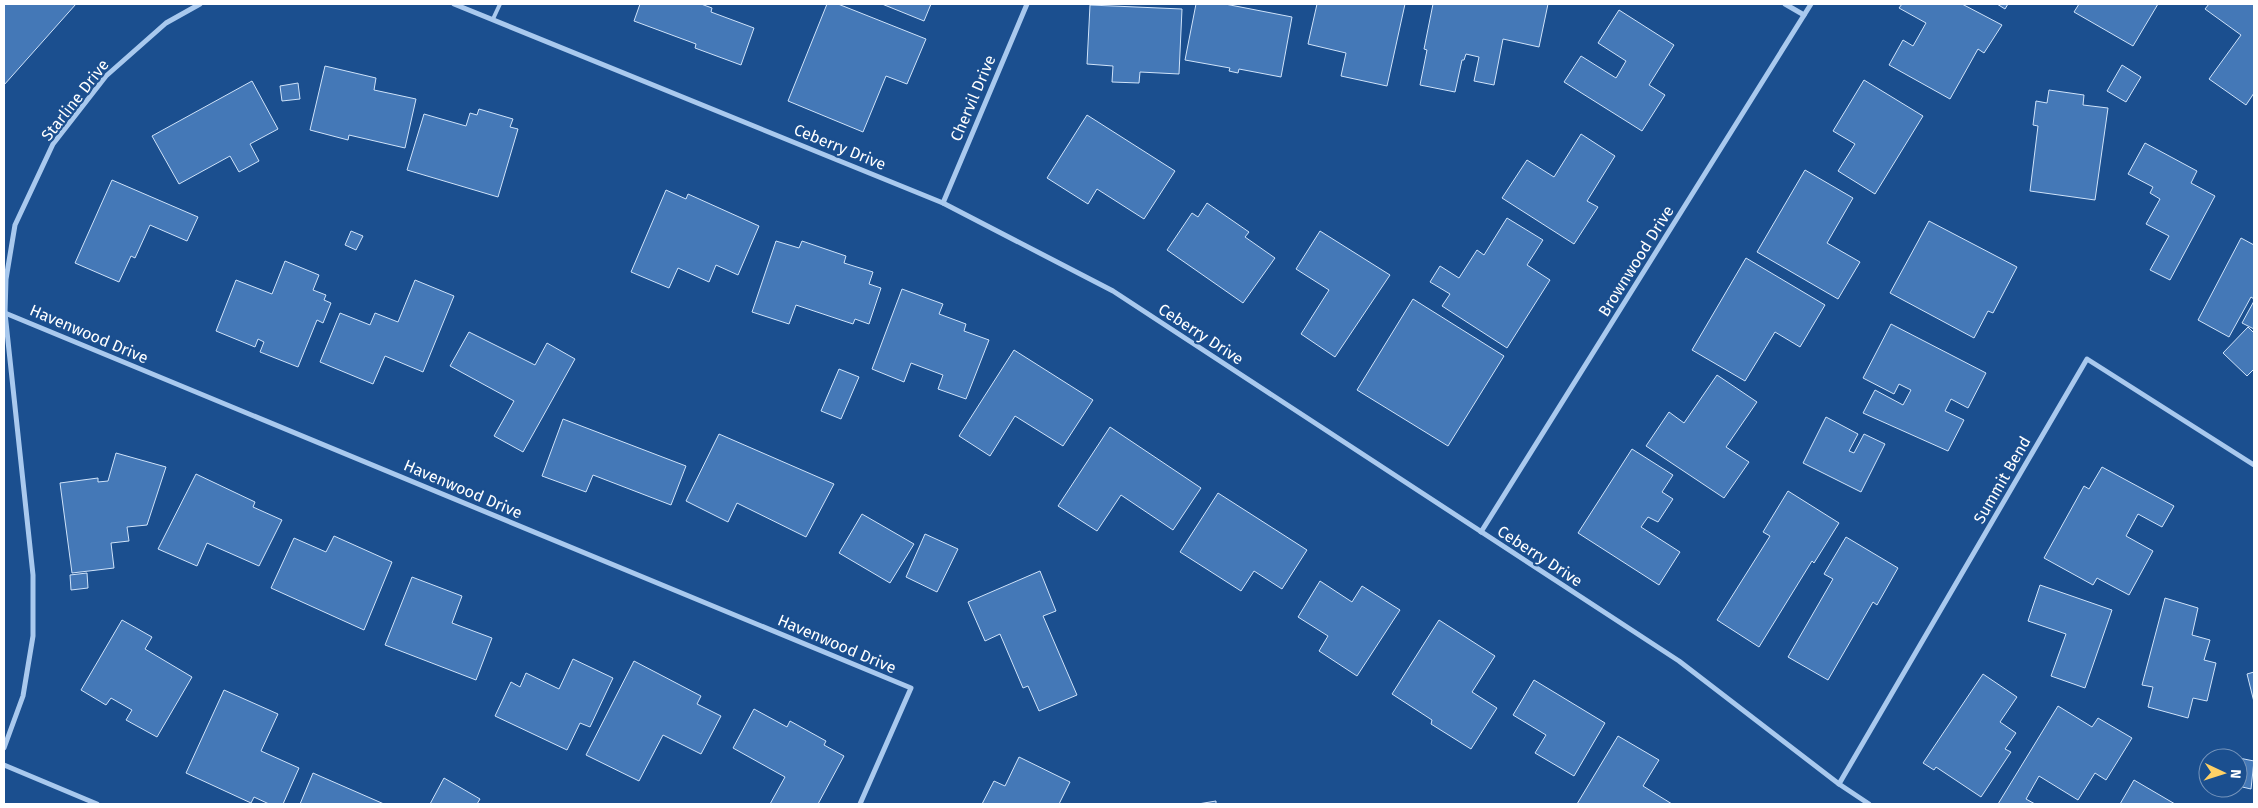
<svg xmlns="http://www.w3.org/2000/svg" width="2258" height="808" font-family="'Fira Sans',sans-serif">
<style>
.building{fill:#4478b7;stroke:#cfe3fa}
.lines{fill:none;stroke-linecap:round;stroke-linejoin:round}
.lane{stroke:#a9c9ee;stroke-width:4}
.street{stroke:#a9c9ee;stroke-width:5}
.labels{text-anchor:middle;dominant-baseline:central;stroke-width:4.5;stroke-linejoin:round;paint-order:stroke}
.street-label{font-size:16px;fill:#fff;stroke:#1b4f8f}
</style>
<rect width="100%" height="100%" fill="#1b4f8f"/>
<!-- building -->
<g class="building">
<polygon points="5,4 76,4 4,85 4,5"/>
<polygon points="640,4 701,4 712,8 711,12 754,28 741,65 695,48 696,44 634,21"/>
<polygon points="827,4 838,4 926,39 907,84 886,76 863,132 788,101"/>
<polygon points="882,4 931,4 924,21"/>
<polygon points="1196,4 1225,4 1292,17 1281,77 1239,69 1238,73 1229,71 1230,68 1185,60"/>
<polygon points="1317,4 1405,4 1387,86 1341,76 1346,53 1308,44"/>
<polygon points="1433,4 1548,4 1539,47 1503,39 1494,85 1474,81 1479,57 1466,54 1464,60 1462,60 1455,92 1420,85 1427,50 1424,49"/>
<polygon points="1902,4 1962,4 2002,25 1984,53 1978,49 1950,99 1889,65 1903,40 1913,46 1926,23 1899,8"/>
<polygon points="1997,4 2008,4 2005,9"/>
<polygon points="2079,4 2158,4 2133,46 2074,12"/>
<polygon points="2209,4 2254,4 2254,93 2246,105 2209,79 2241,35 2205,9"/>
<polygon points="1090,5 1182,9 1179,74 1140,72 1139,83 1112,82 1113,66 1087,64"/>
<polygon points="1619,10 1674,45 1649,85 1665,95 1642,131 1564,82 1581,56 1616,78 1626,61 1598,43"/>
<polygon points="2122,65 2141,77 2126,102 2107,91"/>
<polygon points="325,66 376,78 374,90 416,99 405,148 349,135 348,140 310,130"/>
<polygon points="1864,80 1923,116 1875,194 1838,171 1855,144 1833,131"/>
<polygon points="252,81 278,129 250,144 259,161 239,172 230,156 179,184 152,136"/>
<polygon points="298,83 300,99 282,101 280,86"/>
<polygon points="2049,90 2084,95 2083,105 2108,108 2095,200 2030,191 2038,126 2033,125 2036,101 2047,103"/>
<polygon points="479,109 513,119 510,127 518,129 498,197 407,170 424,114 466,126 470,113 477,115"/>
<polygon points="1087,115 1175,171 1144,219 1097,189 1088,204 1047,178"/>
<polygon points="1581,134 1615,156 1587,201 1598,207 1574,244 1502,198 1527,160 1554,177"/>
<polygon points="2145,143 2197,171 2191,183 2215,196 2170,280 2150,270 2169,236 2146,224 2160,199 2150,193 2153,187 2128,174"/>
<polygon points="1805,170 1853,198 1827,243 1860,262 1838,299 1757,252"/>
<polygon points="112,180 198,217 187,241 150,225 135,258 131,256 119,282 75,263"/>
<polygon points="666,190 686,199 688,194 759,226 738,275 716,265 709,282 678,268 669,288 631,272"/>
<polygon points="1207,203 1249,232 1245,237 1275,258 1243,303 1167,250 1192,213 1198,217"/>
<polygon points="1507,218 1543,240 1527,265 1550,280 1507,348 1442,306 1450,294 1430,282 1440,266 1459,278 1477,250 1484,255"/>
<polygon points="1929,221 2017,267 1993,313 1988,311 1974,338 1890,293"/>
<polygon points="351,231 363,236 356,250 345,245"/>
<polygon points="1320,231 1390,275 1335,357 1301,334 1329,290 1296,269"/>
<polygon points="2241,238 2254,245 2254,299 2251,297 2229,337 2198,320"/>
<polygon points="776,241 799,248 802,241 846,256 844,263 873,272 869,284 881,288 869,324 855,319 853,324 796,305 789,324 752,312"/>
<polygon points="1746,258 1825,305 1800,347 1775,332 1745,381 1692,350"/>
<polygon points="285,261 319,275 313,290 326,295 324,300 331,303 323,323 317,320 298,367 260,352 264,342 258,339 255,347 216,331 236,280 272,294"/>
<polygon points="415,280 454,296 423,372 385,356 373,384 320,362 340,313 370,325 375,313 398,322"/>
<polygon points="902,289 943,304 939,314 966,324 964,331 989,340 966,399 938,389 943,375 911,363 904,382 872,369"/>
<polygon points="1413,299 1504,356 1448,446 1357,390"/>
<polygon points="2254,301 2254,329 2242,323"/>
<polygon points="1891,324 1986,373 1968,408 1951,399 1945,411 1964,420 1948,451 1863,413 1875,390 1903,405 1911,390 1899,384 1894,394 1863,378"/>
<polygon points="2248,327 2254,333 2254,369 2247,376 2223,353"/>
<polygon points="469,332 535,365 547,343 575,359 523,452 494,436 514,401 450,366"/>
<polygon points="1014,350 1093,400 1063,446 1015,416 990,456 959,436"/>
<polygon points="839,369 859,377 841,419 821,411"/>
<polygon points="1717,375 1757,402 1726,447 1749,462 1724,498 1646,446 1669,412 1684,423"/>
<polygon points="1826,417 1858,434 1849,451 1854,453 1864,434 1885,444 1861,492 1803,463"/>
<polygon points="563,419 686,466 671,505 593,475 586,492 542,476"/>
<polygon points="1110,427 1201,488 1173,530 1121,495 1097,531 1058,506"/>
<polygon points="719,434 834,484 806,537 737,503 728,522 686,501"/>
<polygon points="1632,449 1673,475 1662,492 1673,499 1658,522 1648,517 1641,527 1680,552 1659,585 1578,533"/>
<polygon points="116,453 166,467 147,525 127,527 129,541 111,543 114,568 72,573 60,483 98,478 98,482 108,481"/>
<polygon points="2102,467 2174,506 2162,527 2138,514 2126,536 2153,551 2129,595 2097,578 2093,585 2044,558 2084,486 2089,489"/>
<polygon points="196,474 255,502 253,507 282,520 259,566 207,543 197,566 158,549"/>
<polygon points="1788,491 1839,523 1814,563 1812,561 1759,647 1717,620 1770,536 1763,532"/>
<polygon points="1218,493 1307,550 1282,589 1254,571 1241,591 1180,552"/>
<polygon points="862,514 914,544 890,583 839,553"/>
<polygon points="925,534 958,549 937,592 906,577"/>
<polygon points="334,536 392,562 364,630 271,588 294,538 326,552"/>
<polygon points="1846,537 1898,568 1877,605 1873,602 1828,680 1788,657 1833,579 1824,574"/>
<polygon points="1040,571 1056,611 1043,616 1077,695 1039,711 1028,686 1023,688 1000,634 985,641 968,602"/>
<polygon points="87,573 88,588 71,590 70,575"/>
<polygon points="412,577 462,596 452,623 492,638 476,680 385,645"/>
<polygon points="1320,581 1352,602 1362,586 1400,610 1357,676 1319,651 1328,636 1298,617"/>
<polygon points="2040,585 2112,610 2085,688 2051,676 2066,634 2028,621"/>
<polygon points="2165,598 2198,608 2192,635 2210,640 2204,660 2216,663 2207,701 2193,698 2188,718 2148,707 2153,687 2142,685"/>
<polygon points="122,620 152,637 145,649 192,677 157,737 126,720 132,710 111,698 106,705 81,690"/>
<polygon points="1439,620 1495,656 1472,692 1497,708 1471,749 1431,724 1432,720 1392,694"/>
<polygon points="573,659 613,678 590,727 580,723 567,750 495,716 511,682 520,687 526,673 559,689"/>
<polygon points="634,661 701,696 697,704 721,716 701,754 663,735 639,781 586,755"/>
<polygon points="2254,672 2254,702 2247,674"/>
<polygon points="1983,674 2017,697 2000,722 2016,733 2005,749 2011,752 1981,797 1936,767 1934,770 1923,763"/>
<polygon points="1534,680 1605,723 1574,776 1535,753 1546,735 1513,715"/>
<polygon points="224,690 278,714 261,751 299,768 283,804 269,804 254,797 251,803 186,773"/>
<polygon points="2058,706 2092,727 2098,718 2132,738 2106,780 2095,773 2078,800 2039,776 2026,799 2035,804 1998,804"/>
<polygon points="754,709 787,727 790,721 826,741 824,745 844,756 818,804 770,804 785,777 733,748"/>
<polygon points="1618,736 1659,760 1643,786 1672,804 1577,804"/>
<polygon points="2219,754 2254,761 2251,789 2238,786 2238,758 2218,758"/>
<polygon points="1019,757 1070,782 1059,804 982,804 994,781 1005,786"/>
<polygon points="313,773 384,804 300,804"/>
<polygon points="444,778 480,799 477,804 430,804"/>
<polygon points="2134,780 2175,804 2120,804"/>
<polygon points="1216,801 1216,804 1198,804"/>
</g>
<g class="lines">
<!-- lane -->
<polyline class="lane" points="493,19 500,4"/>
<!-- street -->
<g class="street">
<polyline points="454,4 943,203 1113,291 1679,661 1839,784 1869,804"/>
<polyline points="1785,4 1804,15"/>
<polyline points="943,203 1027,4"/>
<polyline points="5,313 911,688 860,804"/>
<polyline points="1481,532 1811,4"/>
<polyline points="4,748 23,696 33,636 33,575 5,313 6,279 15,225 53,144 106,76 166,23 200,4"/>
<polyline points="4,765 97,804"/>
<polyline points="1839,784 2087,359 2254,465"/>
</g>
</g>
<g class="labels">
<!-- street labels -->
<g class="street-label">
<text transform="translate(973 98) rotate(-67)">Chervil Drive</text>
<text transform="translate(75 100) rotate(-52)">Starline Drive</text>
<text transform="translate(840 147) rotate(22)">Ceberry Drive</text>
<text transform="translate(1636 261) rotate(-58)">Brownwood Drive</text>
<text transform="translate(89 334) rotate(23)">Havenwood Drive</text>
<text transform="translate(1201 334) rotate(33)">Ceberry Drive</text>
<text transform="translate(2002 480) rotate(-60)">Summit Bend</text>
<text transform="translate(463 489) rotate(23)">Havenwood Drive</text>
<text transform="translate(1540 556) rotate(33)">Ceberry Drive</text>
<text transform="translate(837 644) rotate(23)">Havenwood Drive</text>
</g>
</g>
<!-- border -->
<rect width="2258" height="808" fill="none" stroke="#ffffff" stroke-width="10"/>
<!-- north arrow -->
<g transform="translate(2223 773) rotate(94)"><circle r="24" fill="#1b4f8f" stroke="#7695bc"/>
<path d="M0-4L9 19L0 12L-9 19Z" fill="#ffd166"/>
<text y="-8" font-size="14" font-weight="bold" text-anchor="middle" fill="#ffffff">N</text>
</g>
</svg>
